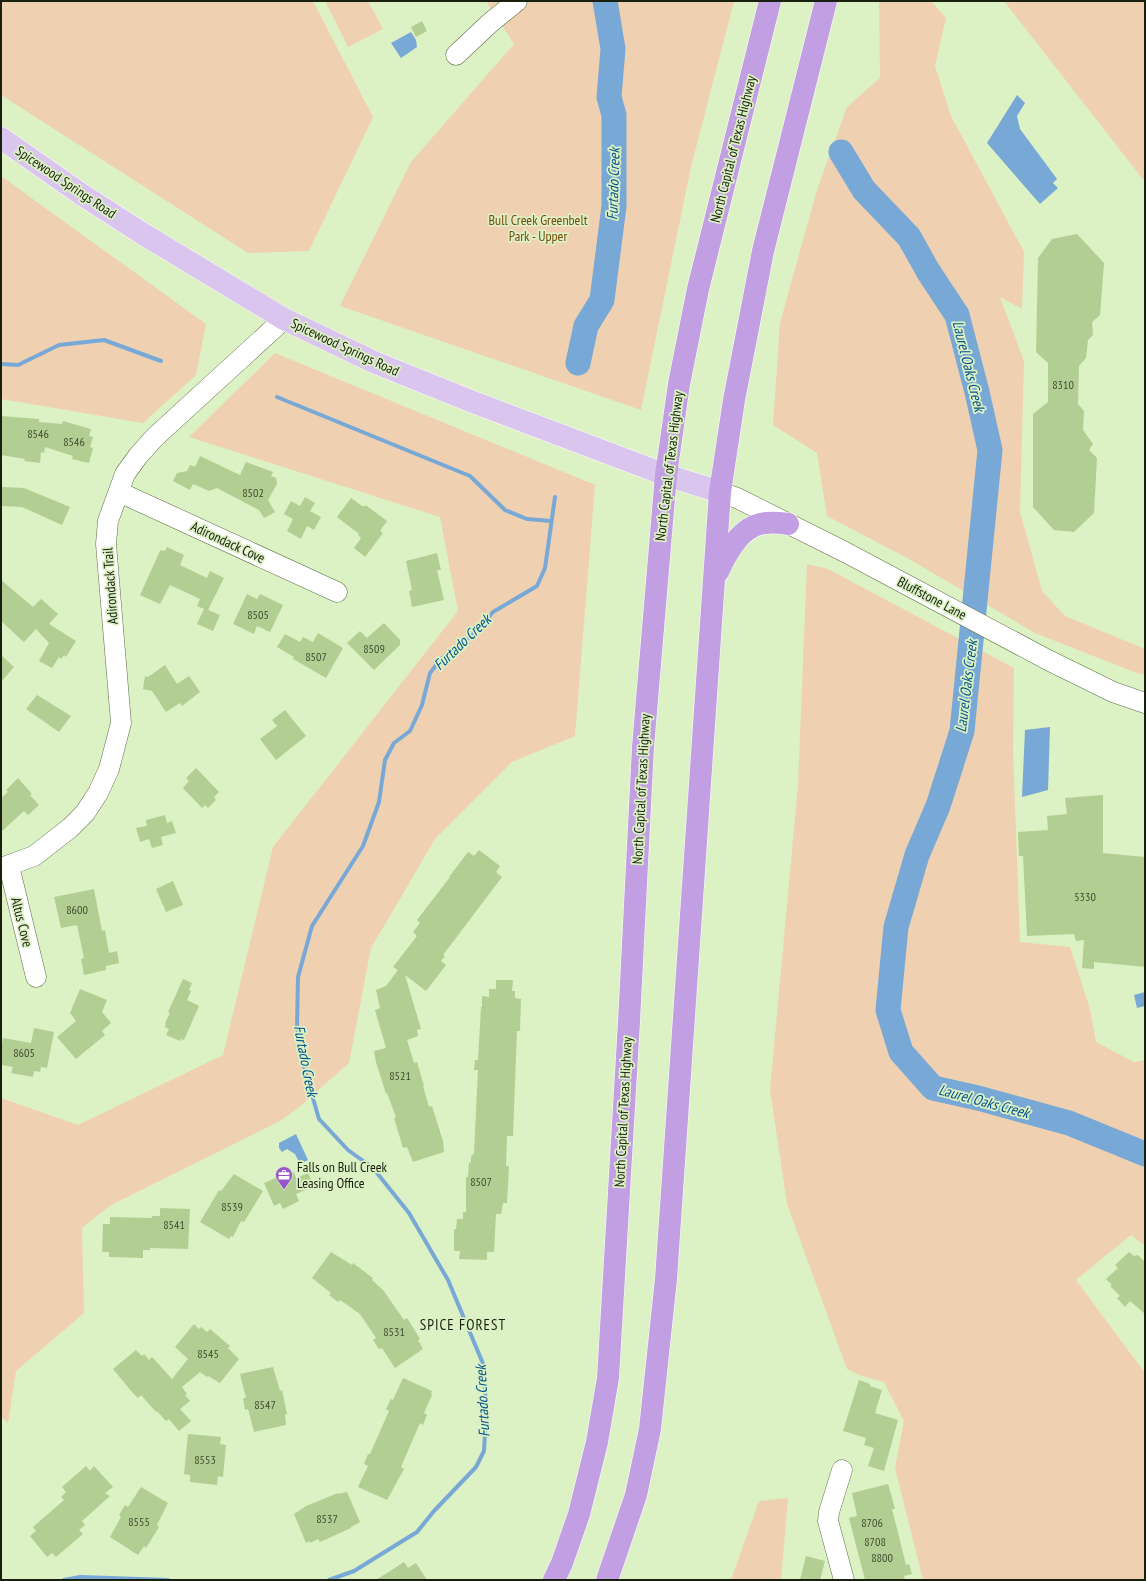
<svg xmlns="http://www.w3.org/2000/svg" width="1146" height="1581" font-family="'PT Sans Narrow',sans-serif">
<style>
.green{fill:#efd1b2}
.water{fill:#78a8d6}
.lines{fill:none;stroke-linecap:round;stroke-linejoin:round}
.stream{stroke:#78a8d6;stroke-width:4}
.river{stroke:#78a8d6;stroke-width:25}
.building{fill:#b3ce92}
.minor-casing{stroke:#5d6f46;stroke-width:21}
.major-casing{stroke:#fff;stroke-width:23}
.highway-casing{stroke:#fff;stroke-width:23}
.minor{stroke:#fff;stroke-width:20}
.major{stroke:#dac5ee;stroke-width:22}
.highway{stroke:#c29fe3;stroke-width:22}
.labels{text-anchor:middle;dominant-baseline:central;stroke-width:3.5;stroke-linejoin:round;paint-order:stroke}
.number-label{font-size:12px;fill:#404c30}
.street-label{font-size:14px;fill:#192010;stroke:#dcf1c4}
.park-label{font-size:14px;fill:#774a0e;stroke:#dcf1c4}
.poi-label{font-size:14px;fill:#192010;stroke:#dcf1c4;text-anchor:start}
.water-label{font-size:15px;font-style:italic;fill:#00528b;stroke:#dcf1c4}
.neighbourhood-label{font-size:15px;letter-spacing:1px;fill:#192010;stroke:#dcf1c4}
</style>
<rect width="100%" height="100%" fill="#dcf1c4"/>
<!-- green -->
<g class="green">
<polygon points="1,1 313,1 373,117 309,251 248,253 1,95"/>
<polygon points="325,1 368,1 383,29 348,47"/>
<polygon points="486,1 734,1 691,167 641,410 340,306 411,162 514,44"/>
<polygon points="879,1 931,1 946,18 935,66 951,116 1024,252 1022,309 1000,297 1024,361 1020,512 1042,591 1065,616 1145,649 1145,675 1134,672 1035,633 909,559 827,516 817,453 773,425 780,323 817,190 847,107 880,78"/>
<polygon points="1004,1 1145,1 1145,182"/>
<polygon points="1,176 206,324 196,375 143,423 1,399"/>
<polygon points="275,353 595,485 575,736 512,762 435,839 371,948 349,1063 298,1108 280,1121 111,1205 82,1228 84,1313 16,1371 8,1423 1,1417 1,1098 78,1125 223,1055 273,847 458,611 440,517 189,437"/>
<polygon points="807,564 828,569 1014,668 1013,751 1020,942 1070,947 1090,1009 1096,1042 1134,1062 1145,1060 1145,1246 1131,1235 1076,1280 1145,1373 1145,1580 923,1580 895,1468 904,1421 884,1382 859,1375 847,1369 787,1204 770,1090 798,785"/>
<polygon points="788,1498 781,1580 731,1580 759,1501"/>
</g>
<!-- water -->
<g class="water">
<polygon points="411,32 416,40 417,47 401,58 391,43"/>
<polygon points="1017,95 1025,103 1017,116 1020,129 1057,179 1053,183 1058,188 1040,204 987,143"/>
<polygon points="1050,727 1048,790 1022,797 1025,730"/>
<polygon points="1145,992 1145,1006 1137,1008 1134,995"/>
<polygon points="296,1134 308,1160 300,1164 295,1154 287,1149 282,1152 279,1148 279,1143"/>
</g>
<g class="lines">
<!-- stream -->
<g class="stream">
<polyline points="1,364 18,365 59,345 104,340 161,361"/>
<polyline points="277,397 470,476 505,510 527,519 551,521"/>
<polyline points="64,1580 80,1577 168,1580"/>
<polyline points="329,1580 354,1571 417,1532 434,1511 476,1467 484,1451 486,1415 484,1366 448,1280 409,1213 373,1168 348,1150 319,1119 305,1071 297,1027 298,977 312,926 363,846 379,802 385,760 394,743 410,731 422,705 430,673 441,659 476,632 493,612 537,586 545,568 555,497"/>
</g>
<!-- river -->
<g class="river">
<polyline points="841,152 864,190 909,237 928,271 957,315 977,392 990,450 962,731 938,806 917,855 896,927 888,1010 901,1052 933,1088 978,1098 1069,1123 1145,1154"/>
<polyline points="578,363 586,326 602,300 614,206 614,115 609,97 613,49 605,1"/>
</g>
</g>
<!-- building -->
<g class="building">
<polygon points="422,21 427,31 416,37 411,27"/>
<polygon points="1077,234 1104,263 1100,315 1092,322 1093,335 1088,340 1086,358 1079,366 1078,404 1084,411 1083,430 1093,444 1089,450 1097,458 1094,513 1074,532 1054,530 1033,507 1033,414 1048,402 1048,363 1036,352 1038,258 1052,239"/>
<polygon points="1,416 39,419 39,422 62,424 63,421 91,429 89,436 93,437 90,447 93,448 89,463 72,459 73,456 45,447 44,453 41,452 40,463 24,461 25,459 1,455"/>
<polygon points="200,456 240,475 246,462 273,472 271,476 276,478 277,484 268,500 275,512 264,518 259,510 217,488 209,491 193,484 190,490 173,481 177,473 187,471 190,465 195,467"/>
<polygon points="2,487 24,488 70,507 62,525 22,507 1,506"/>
<polygon points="305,497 315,503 310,511 321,517 314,530 307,526 301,539 287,531 293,519 284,514 291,501 300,506"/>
<polygon points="351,498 362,506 367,506 387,521 380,531 383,533 365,557 354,548 361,538 358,535 359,534 337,517"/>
<polygon points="167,547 184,555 180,565 207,578 210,571 224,578 208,610 220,615 213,631 197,624 204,609 197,606 200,599 170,585 160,604 140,595 159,553 161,550 165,551"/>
<polygon points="437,553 441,570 437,570 444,600 412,607 409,591 412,590 406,561"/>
<polygon points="1,580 33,607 41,599 58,614 49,624 76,641 66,657 64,655 61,659 59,657 52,668 39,661 49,643 36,629 24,642 1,621"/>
<polygon points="247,594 257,599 260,594 283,605 270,632 257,626 254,634 233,624"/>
<polygon points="384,623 400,640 400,645 374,670 347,643 360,631 367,638"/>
<polygon points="318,633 343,648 326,678 293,659 294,657 277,647 285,634 300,642 303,637 313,642"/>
<polygon points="1,655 14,667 1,682"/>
<polygon points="165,665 177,684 189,676 200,692 182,706 180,703 166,712 152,691 143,689 145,676 148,677"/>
<polygon points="37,695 71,716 59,732 26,709"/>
<polygon points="285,710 306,736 276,760 260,739 277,726 272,720"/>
<polygon points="196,768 219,792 214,797 216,800 208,808 205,805 202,808 183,788 189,781 186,778"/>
<polygon points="18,778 32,794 30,795 39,805 28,815 24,811 1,832 1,798 8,792 6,790"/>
<polygon points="1103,795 1103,853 1145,857 1145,967 1094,962 1094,969 1082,968 1084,940 1076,941 1074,934 1027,936 1023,856 1019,856 1018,832 1048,830 1047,816 1067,814 1065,798"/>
<polygon points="165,815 167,823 172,821 176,833 161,837 163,845 152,848 149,839 140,842 136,828 147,826 146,820"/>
<polygon points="479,850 500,866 496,872 502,877 443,955 445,956 441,961 446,965 426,991 405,975 421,1029 417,1030 418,1036 407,1040 414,1063 417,1062 424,1086 423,1086 429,1107 432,1106 443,1141 444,1152 413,1162 407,1147 403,1148 394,1118 396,1117 387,1093 386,1094 376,1062 374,1051 386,1048 375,1010 380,1008 376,990 386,986 398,970 393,967 417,936 413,932 420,923 417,920 450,877 449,877 468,852 474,856"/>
<polygon points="173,881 183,905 166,912 156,889"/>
<polygon points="94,889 102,931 105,930 109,953 117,951 119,963 106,966 106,970 84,975 81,959 84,958 77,925 61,928 54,897"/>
<polygon points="183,979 192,983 189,990 191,991 187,1000 199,1006 184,1040 181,1039 180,1041 166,1035 169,1029 165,1027 166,1023 165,1023 170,1013 168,1012"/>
<polygon points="496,980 513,980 512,991 515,991 515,998 521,999 520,1031 517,1031 513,1136 507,1136 506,1166 509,1166 507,1203 503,1203 501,1214 496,1214 494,1252 487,1252 487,1260 459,1259 460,1251 454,1251 454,1229 456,1229 457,1219 463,1219 463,1212 466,1212 466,1177 468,1177 469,1162 471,1163 471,1157 474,1153 478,1070 474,1070 475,1060 478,1060 481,1007 482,1007 482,996 489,997 489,989 496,989"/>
<polygon points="80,989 107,1000 102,1012 111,1023 102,1031 105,1035 76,1059 57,1037 76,1021 70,1013"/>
<polygon points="34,1028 54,1032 47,1068 41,1067 40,1072 34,1071 33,1077 11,1073 13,1067 1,1065 1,1051 3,1038 31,1043"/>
<polygon points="294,1172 296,1178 308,1173 314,1186 296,1194 299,1201 283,1209 280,1203 274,1206 264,1183 287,1173 288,1175"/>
<polygon points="234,1174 263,1191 244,1222 241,1221 233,1237 231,1236 229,1239 200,1222 219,1190 221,1191"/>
<polygon points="160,1208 190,1209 188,1249 150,1248 150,1250 143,1250 143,1258 109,1257 109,1252 102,1252 103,1224 110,1224 110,1217 152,1218 152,1216 160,1216"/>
<polygon points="331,1252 352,1265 353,1263 373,1278 372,1280 383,1290 404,1320 407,1318 420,1339 418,1340 423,1349 395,1368 382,1348 379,1349 373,1340 376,1338 360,1314 340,1300 338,1302 329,1295 331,1293 312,1278"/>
<polygon points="1129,1252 1134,1256 1138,1255 1145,1262 1145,1314 1130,1301 1125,1307 1117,1298 1120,1296 1110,1286 1112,1285 1106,1279 1118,1268 1115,1265"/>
<polygon points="194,1324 199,1329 201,1327 207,1332 210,1329 230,1346 228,1348 239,1359 220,1383 208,1376 207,1377 200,1372 182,1387 187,1394 185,1395 190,1401 180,1409 191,1421 179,1431 169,1419 166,1421 157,1411 156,1412 141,1395 138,1398 132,1392 113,1369 136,1350 142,1356 144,1354 149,1360 152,1357 172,1379 188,1359 175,1347"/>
<polygon points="273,1367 280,1391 282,1390 287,1414 285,1415 286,1425 254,1432 248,1409 245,1410 243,1398 246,1398 240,1374"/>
<polygon points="403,1378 432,1391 431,1394 432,1395 424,1413 427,1415 423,1425 420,1423 401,1467 404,1469 387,1500 358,1487 368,1466 364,1464 368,1454 370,1454 389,1411 386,1409 391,1399 393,1400"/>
<polygon points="859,1380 870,1384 870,1386 882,1390 875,1413 898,1420 884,1471 868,1466 874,1448 864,1445 866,1438 843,1431"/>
<polygon points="188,1434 221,1437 220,1444 226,1445 223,1477 218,1476 217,1485 190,1482 190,1475 184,1474"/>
<polygon points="86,1466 90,1471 94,1466 113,1487 105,1493 110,1496 82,1521 85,1525 79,1530 83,1534 56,1557 52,1553 47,1557 30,1536 36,1531 33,1527 64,1500 61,1497 66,1492 62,1487"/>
<polygon points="888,1484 895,1509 892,1509 906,1565 909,1564 912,1574 904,1576 905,1580 865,1580 849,1518 857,1516 852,1493"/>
<polygon points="141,1487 168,1503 157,1525 159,1527 146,1548 144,1546 138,1555 110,1537 121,1517 119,1515 125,1505 128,1507"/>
<polygon points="347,1492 360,1522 351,1527 351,1528 320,1542 318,1539 310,1543 310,1541 306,1543 294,1514 306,1506 338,1493 338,1494"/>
<polygon points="806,1556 825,1561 820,1580 800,1580"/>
<polygon points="404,1562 408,1568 416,1563 427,1580 376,1580"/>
</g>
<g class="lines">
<!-- minor casing -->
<g class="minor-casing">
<g id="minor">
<polyline points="456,55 490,23 517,1"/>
<polyline points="119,492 337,592"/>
<polyline points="720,492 737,498 845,552 1048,660 1113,692 1145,703"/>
<polyline points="9,866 36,977"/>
<polyline points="1,868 34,856 70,828 85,813 98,793 109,769 121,723 106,544 108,521 125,474 138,456 155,437 284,319"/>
<polyline points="842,1470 829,1512 828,1521 844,1580"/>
</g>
</g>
<!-- major casing -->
<g class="major-casing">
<polyline id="major" points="1,138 81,194 143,234 284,319 376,363 473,402 666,475 720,492"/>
</g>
<!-- highway casing -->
<g class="highway-casing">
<g id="highway">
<path d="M718 572C727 552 741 525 766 523 773 522 781 523 788 524"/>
<polyline points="554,1580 562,1563 579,1514 597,1442 608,1378 629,1022 643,747 666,475 679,384 698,289 770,1"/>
<polyline points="607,1580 636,1495 650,1429 666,1279 720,492 734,400 763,251 826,1"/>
</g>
</g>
<!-- minor -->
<use href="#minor" class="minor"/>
<!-- major -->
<use href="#major" class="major"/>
<!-- highway -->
<use href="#highway" class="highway"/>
</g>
<!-- icons -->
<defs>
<g id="office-pin" transform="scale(0.9)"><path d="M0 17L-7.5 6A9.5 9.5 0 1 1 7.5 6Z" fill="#9855cb" stroke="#dcf1c4"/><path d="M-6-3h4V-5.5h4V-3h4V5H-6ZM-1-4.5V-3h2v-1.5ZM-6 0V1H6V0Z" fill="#fff"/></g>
</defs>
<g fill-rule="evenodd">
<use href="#office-pin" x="284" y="1175"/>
</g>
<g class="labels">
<!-- number labels -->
<g class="number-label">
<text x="1063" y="384">8310</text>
<text x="38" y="433">8546</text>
<text x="74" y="441">8546</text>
<text x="253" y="492">8502</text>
<text x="258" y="614">8505</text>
<text x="374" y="648">8509</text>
<text x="316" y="656">8507</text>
<text x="1085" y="896">5330</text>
<text x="77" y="909">8600</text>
<text x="24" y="1052">8605</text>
<text x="400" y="1075">8521</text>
<text x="481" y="1181">8507</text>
<text x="232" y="1206">8539</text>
<text x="174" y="1224">8541</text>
<text x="394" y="1331">8531</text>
<text x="208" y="1353">8545</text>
<text x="265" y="1404">8547</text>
<text x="205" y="1459">8553</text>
<text x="327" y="1518">8537</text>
<text x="139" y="1521">8555</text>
<text x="872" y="1522">8706</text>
<text x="875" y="1541">8708</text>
<text x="882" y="1557">8800</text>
</g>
<!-- street labels -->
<g class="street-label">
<text transform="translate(733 149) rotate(-76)">North Capital of Texas Highway</text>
<text transform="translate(66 182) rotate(34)">Spicewood Springs Road</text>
<text transform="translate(345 347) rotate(25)">Spicewood Springs Road</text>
<text transform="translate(669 466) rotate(-83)">North Capital of Texas Highway</text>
<text transform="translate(228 542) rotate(25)">Adirondack Cove</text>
<text transform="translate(110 586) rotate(-94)">Adirondack Trail</text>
<text transform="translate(932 598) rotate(28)">Bluffstone Lane</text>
<text transform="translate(641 789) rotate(-87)">North Capital of Texas Highway</text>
<text transform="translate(22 922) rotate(76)">Altus Cove</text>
<text transform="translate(623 1112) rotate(-87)">North Capital of Texas Highway</text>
</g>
<!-- park labels -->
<g class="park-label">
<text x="538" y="220">Bull Creek Greenbelt<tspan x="538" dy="16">Park - Upper</tspan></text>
</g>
<!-- poi labels -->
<g class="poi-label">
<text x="297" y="1167">Falls on Bull Creek<tspan x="297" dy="16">Leasing Office</tspan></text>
</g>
<!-- water labels -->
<g class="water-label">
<text transform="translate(613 184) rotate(-88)">Furtado Creek</text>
<text transform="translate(969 366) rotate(76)">Laurel Oaks Creek</text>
<text transform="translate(462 642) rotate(-44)">Furtado Creek</text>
<text transform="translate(966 686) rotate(-83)">Laurel Oaks Creek</text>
<text transform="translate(306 1061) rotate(79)">Furtado Creek</text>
<text transform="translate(984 1101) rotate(15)">Laurel Oaks Creek</text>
<text transform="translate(482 1401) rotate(-93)">Furtado Creek</text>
</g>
<!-- neighbourhood labels -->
<g class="neighbourhood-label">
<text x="463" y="1324">SPICE FOREST</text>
</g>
</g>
<!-- border -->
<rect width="1146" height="1581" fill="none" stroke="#192010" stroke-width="4"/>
</svg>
